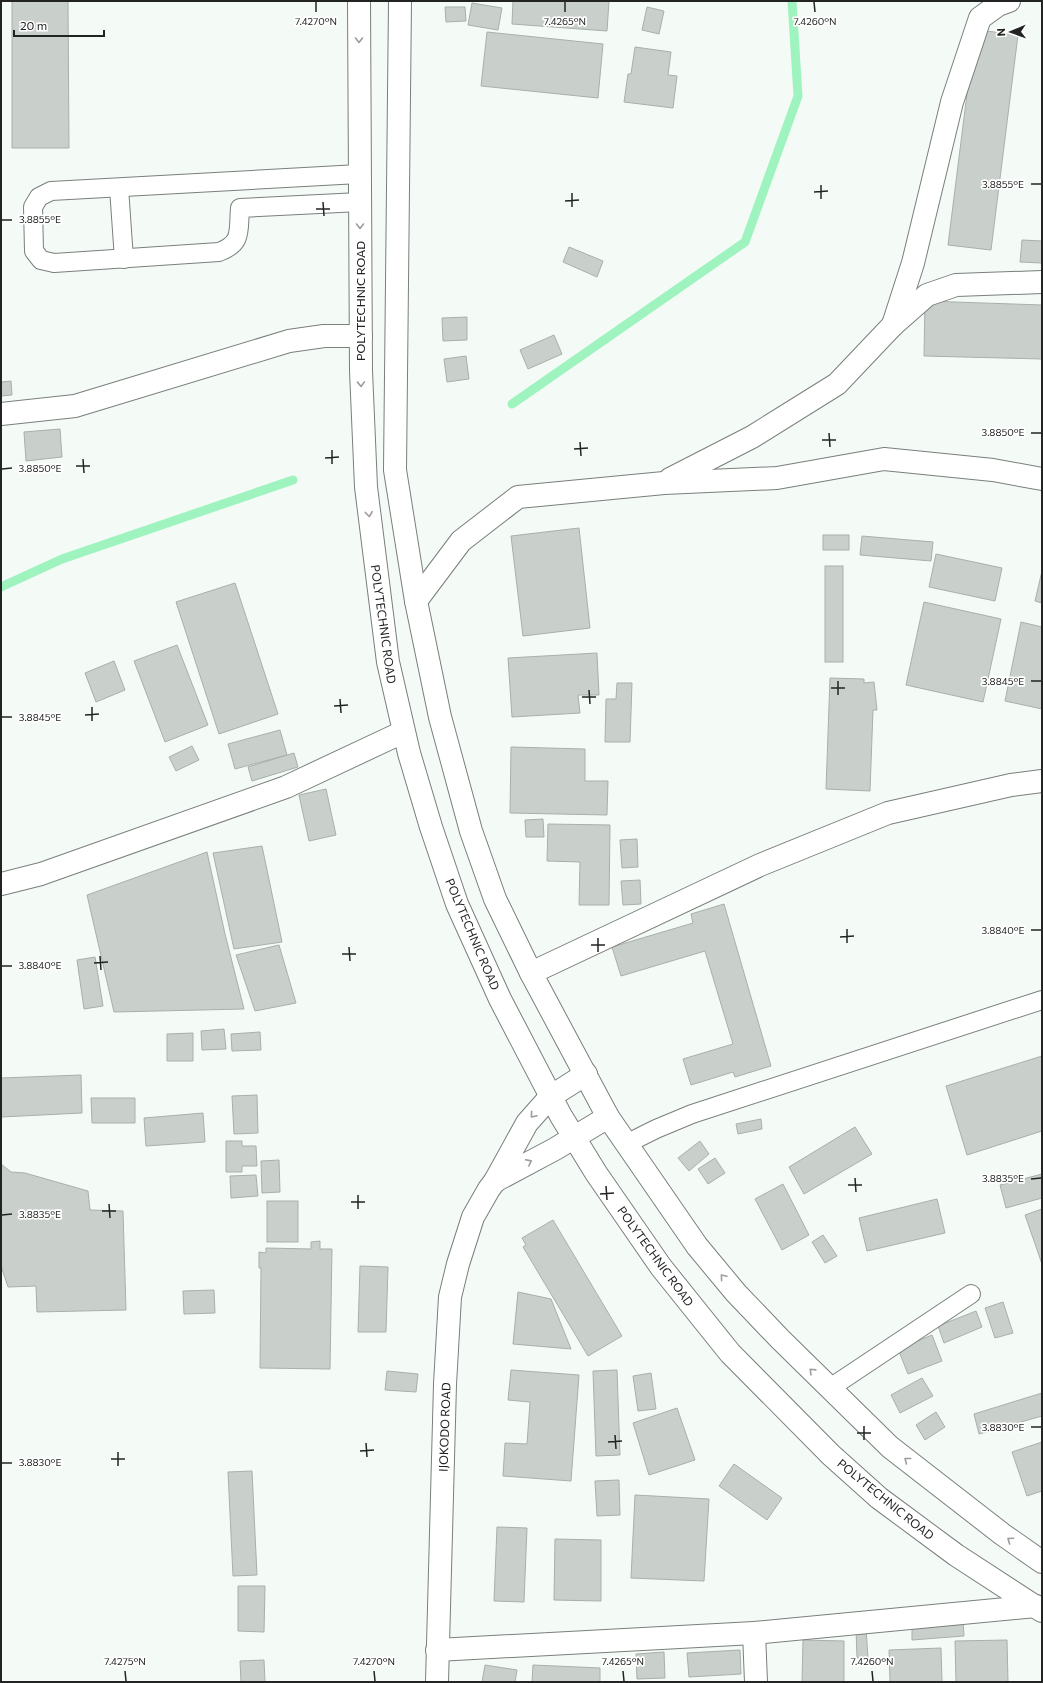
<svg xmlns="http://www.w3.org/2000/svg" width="1043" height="1683" font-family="Commissioner,sans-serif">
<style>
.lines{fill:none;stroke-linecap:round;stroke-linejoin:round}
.stream{stroke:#9ef3bf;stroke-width:9}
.building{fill:#c9d0cb;stroke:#a9afab}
.lane-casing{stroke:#797f7b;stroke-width:20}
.street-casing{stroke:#797f7b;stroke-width:24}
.secondary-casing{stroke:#797f7b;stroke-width:24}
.primary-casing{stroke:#797f7b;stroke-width:24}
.lane{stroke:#fff;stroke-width:18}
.street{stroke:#fff;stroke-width:22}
.secondary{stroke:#fff;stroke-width:22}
.primary{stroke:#fff;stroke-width:22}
.oneway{stroke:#9c9c9c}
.ticks{fill:none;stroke:#222423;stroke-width:1.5}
.labels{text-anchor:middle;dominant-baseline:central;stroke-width:3.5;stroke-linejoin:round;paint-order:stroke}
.street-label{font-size:12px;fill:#222423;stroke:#fff}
.ticks-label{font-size:10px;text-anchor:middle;fill:#222423;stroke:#fff;stroke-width:3.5;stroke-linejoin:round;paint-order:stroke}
</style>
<rect width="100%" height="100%" fill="#f4fbf6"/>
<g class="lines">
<!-- stream -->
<g class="stream">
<polyline points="512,404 745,242 798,96 792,1"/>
<polyline points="1,587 62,559 293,480"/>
</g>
</g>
<!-- building -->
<g class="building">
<polygon points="12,1 68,1 69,148 12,148"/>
<polygon points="513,1 609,1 607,31 512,24"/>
<polygon points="472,3 502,8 498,30 468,25"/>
<polygon points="445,7 465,7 466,21 446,22"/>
<polygon points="647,7 664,11 659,34 642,30"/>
<polygon points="979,30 1018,35 991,250 948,245 973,46"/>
<polygon points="487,32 603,44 598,98 481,86"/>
<polygon points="635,47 671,52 668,75 677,76 673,108 624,102 628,74 631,74"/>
<polygon points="1022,240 1042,241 1042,263 1020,262"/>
<polygon points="569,247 603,261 597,277 563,262"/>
<polygon points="925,301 1042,305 1042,359 924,356"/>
<polygon points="467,317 467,340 443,341 442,318"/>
<polygon points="554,335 562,354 528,369 520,350"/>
<polygon points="466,356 469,379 447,382 444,359"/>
<polygon points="11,381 12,395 1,396 1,382"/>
<polygon points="60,429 62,457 26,461 24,432"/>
<polygon points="579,528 590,628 523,636 511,536"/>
<rect x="823" y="535" width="26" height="15"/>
<polygon points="862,536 933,542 931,561 860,555"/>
<polygon points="936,554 1002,568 995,601 929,587"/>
<rect x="825" y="566" width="18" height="96"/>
<polygon points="1042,571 1042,603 1035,601"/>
<polygon points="235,583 278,714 219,734 176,602"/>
<polygon points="924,602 1001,619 983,702 906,685"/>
<polygon points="1021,622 1042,627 1042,709 1005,701"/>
<polygon points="177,645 208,725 165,742 134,661"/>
<polygon points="597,653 599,695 578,695 580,713 512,717 508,658"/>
<polygon points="114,661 125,690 96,702 85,673"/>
<polygon points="830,678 864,679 864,683 874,682 877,710 873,710 870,791 826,789"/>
<polygon points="617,683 632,683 630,742 605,742 606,699 616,699"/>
<polygon points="280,730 287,755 235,769 228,744"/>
<polygon points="192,746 199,760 176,771 169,757"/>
<polygon points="511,747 585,749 585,781 608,781 607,815 510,813"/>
<polygon points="294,753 298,767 252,781 248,767"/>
<polygon points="326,789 336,835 309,841 299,795"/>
<polygon points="543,819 544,837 526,837 525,820"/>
<polygon points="548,824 610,825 609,905 579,905 580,862 547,861"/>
<polygon points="637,839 638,867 622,868 620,840"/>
<polygon points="262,846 282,942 234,949 213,853"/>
<polygon points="207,852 225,934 244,1009 114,1012 87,895"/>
<polygon points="640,880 641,904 623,905 621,881"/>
<polygon points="724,904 771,1066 735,1077 733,1072 691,1085 683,1059 733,1044 705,951 621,976 612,947 693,923 691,914"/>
<polygon points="279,945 296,1003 255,1011 236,955"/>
<polygon points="95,957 103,1006 84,1009 77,960"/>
<polygon points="224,1029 226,1049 202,1050 201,1031"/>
<polygon points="260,1032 261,1050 232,1051 231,1034"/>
<polygon points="193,1033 193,1061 167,1061 167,1034"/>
<polygon points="1042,1056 1042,1131 967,1155 946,1086"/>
<polygon points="81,1075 82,1113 1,1117 1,1078"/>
<polygon points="257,1095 258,1133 234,1134 232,1096"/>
<polygon points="91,1098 135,1098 135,1123 92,1123"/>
<polygon points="203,1113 205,1142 146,1146 144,1118"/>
<polygon points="761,1119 762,1129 738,1134 736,1124"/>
<polygon points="855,1127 872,1154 804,1194 789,1167"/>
<polygon points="226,1141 242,1141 242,1146 256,1146 257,1166 242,1166 242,1172 226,1172"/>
<polygon points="700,1141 709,1154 689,1171 678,1158"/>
<polygon points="715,1158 725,1173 708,1184 698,1169"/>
<polygon points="279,1160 280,1192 262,1193 261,1161"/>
<polygon points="1,1164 11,1172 25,1173 88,1191 90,1210 123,1211 126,1310 37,1312 36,1286 8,1287 1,1266"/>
<polygon points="1042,1174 1042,1198 1006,1208 1000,1185"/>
<polygon points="256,1175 258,1196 231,1198 230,1176"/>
<polygon points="783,1184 809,1235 782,1250 755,1199"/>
<polygon points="937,1199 945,1233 867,1251 859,1218"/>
<rect x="267" y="1201" width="31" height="41"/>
<polygon points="1042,1209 1042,1264 1025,1215"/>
<polygon points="553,1220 622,1336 588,1356 523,1247 526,1245 522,1238"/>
<polygon points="823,1235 837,1256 825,1263 812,1242"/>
<polygon points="320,1241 320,1249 332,1249 330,1369 260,1368 261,1268 259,1268 259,1252 266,1253 266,1248 311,1249 311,1242"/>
<polygon points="360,1266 388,1267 386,1332 358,1332"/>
<polygon points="214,1290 215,1313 184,1314 183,1291"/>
<polygon points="518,1292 551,1299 571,1349 513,1344"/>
<polygon points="1003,1302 1013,1333 995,1338 985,1308"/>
<polygon points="976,1311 982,1327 944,1343 938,1326"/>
<polygon points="932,1335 942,1361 908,1374 898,1349"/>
<polygon points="511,1370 579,1375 571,1481 503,1476 505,1443 527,1444 530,1402 508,1400"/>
<polygon points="617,1370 620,1455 596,1456 593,1371"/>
<polygon points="387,1371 418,1374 416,1392 385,1390"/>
<polygon points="651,1373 656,1409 638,1411 633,1376"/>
<polygon points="922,1378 933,1396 900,1413 891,1395"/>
<polygon points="1042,1393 1042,1416 979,1434 974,1414"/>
<polygon points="677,1408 695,1460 649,1475 633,1423"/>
<polygon points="936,1412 945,1427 925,1440 916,1425"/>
<polygon points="1042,1442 1042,1491 1027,1496 1012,1452"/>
<polygon points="734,1464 782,1498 767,1520 719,1486"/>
<polygon points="252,1471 257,1575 233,1576 228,1472"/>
<polygon points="619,1480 620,1515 597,1516 595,1481"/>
<polygon points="635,1495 709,1499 704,1581 631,1578"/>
<polygon points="497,1527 527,1528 524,1602 494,1601"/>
<polygon points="555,1539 601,1540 601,1601 554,1600"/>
<polygon points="238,1586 265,1586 264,1632 238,1631"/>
<polygon points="963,1621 964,1636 912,1640 912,1624"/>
<polygon points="866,1628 868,1658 857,1658 856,1629"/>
<polygon points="803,1640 844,1641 844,1682 802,1682"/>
<polygon points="1007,1640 1008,1682 956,1682 955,1641"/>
<polygon points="941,1648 942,1682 890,1682 889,1650"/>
<polygon points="740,1650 741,1674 689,1677 687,1653"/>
<polygon points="664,1652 665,1678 637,1679 636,1654"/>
<polygon points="264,1660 265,1682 241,1682 240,1661"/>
<polygon points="485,1665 517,1670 515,1682 482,1682"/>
<polygon points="533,1665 600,1668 600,1682 532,1682"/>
</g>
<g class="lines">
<!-- lane casing -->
<g class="lane-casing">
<g id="lane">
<path d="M359 174 51 191 39 197 33 207 34 251 41 260 54 263 219 252C243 243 238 231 240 208L360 202"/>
<polyline points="119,188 124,259"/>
<polyline points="626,1144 656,1129 692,1114 1042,1000"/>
<polyline points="830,1388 971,1294"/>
</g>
</g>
<!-- street casing -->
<g class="street-casing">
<g id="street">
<polyline points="893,325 913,263 952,102 980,18 998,5 1009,1"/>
<polyline points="1,414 75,406 289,341 324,336 361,336"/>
<polyline points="670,479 752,437 837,384 893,325 927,295 956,285 1042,282"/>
<polyline points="416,601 461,541 518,497 664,483 777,478 884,459 993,470 1042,479"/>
<polyline points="1,884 41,874 286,787 403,732"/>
<polyline points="531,973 760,865 888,813 1011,785 1042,781"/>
<polyline points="754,1633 756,1682"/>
<polyline points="437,1650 754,1633 1036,1606"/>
</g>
</g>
<!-- secondary casing -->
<g class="secondary-casing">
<g id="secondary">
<polyline points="495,1181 555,1149 608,1117"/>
<polyline points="437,1682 445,1384 450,1297 458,1264 473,1217 489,1189 495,1181 527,1123 550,1097 586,1074"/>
</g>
</g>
<!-- primary casing -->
<g class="primary-casing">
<g id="primary">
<polyline points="359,1 361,371 366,487 388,662 409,753 431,827 457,904 500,999 561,1116 596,1173 661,1267 730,1353 831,1455 879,1498 956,1555 1042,1611"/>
<polyline points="400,1 395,470 416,601 440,717 471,831 495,899 531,973 608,1117 697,1246 736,1293 780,1339 890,1447 1002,1534 1042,1562"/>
</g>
</g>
<!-- lane -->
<use href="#lane" class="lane"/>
<!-- street -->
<use href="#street" class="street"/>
<!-- secondary -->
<use href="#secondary" class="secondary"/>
<!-- primary -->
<use href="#primary" class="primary"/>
</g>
<!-- one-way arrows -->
<defs><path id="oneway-chevron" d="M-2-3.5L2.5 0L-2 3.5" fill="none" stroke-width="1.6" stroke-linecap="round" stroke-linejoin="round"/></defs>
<g class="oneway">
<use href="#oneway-chevron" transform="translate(359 40) rotate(90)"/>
<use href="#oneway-chevron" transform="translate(360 226) rotate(90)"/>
<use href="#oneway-chevron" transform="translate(361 384) rotate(88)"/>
<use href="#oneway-chevron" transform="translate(369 514) rotate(83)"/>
<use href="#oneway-chevron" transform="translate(533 1115) rotate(130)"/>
<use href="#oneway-chevron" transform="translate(529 1162) rotate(-27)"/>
<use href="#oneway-chevron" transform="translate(723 1277) rotate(-130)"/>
<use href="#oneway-chevron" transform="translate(812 1371) rotate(-136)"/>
<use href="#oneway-chevron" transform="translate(907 1460) rotate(-142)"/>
<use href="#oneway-chevron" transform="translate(1010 1540) rotate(-145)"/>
</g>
<!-- ticks -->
<path class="ticks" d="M316 2V12M565 2V12M814 2 815 12M1031 184H1041M821 185V199M814 192 828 191M572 193V207M565 201 579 200M323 202 324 216M316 209H330M2 220H12M829 433 830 447M1031 433H1041M822 440H836M580 442 581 456M574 449 588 448M332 450V464M325 458 339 457M83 459 84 473M76 466H90M2 469 12 468M838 681V695M1031 681H1041M831 688H845M589 690 590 704M582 697H596M340 699 341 713M334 706 348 705M92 707V721M85 715 99 714M2 717H12M847 929V943M1031 930H1041M840 937 854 936M598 938V952M591 945H605M349 947 350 961M342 954H356M100 956 101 970M94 963 108 962M2 966H12M855 1178 856 1192M1031 1179 1041 1178M848 1185H862M606 1186 607 1200M600 1194 614 1193M358 1195V1209M351 1202H365M109 1204 110 1218M102 1211H116M2 1215 12 1214M864 1426V1440M1031 1427H1041M857 1433H871M615 1435 616 1449M608 1442 622 1441M366 1443 367 1457M360 1451 374 1450M118 1452V1466M111 1459H125M2 1463H12M125 1671 126 1681M374 1671 375 1681M623 1671 624 1681M872 1671 873 1681"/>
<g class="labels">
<!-- street labels -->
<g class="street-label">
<text transform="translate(360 301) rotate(-90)">POLYTECHNIC ROAD</text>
<text transform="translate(384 624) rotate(82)">POLYTECHNIC ROAD</text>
<text transform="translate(473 934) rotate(67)">POLYTECHNIC ROAD</text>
<text transform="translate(656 1256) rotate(54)">POLYTECHNIC ROAD</text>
<text transform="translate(444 1427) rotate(-88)">IJOKODO ROAD</text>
<text transform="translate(886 1499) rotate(39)">POLYTECHNIC ROAD</text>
</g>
</g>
<g class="ticks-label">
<text x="316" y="25">7.4270°N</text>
<text x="565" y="25">7.4265°N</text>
<text x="815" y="25">7.4260°N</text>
<text x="1003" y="188">3.8855°E</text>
<text x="40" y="223">3.8855°E</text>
<text x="1003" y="436">3.8850°E</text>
<text x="40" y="472">3.8850°E</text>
<text x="1003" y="685">3.8845°E</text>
<text x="40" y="721">3.8845°E</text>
<text x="1003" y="934">3.8840°E</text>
<text x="40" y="969">3.8840°E</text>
<text x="1003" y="1182">3.8835°E</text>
<text x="40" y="1218">3.8835°E</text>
<text x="1003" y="1431">3.8830°E</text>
<text x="40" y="1466">3.8830°E</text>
<text x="125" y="1665">7.4275°N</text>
<text x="374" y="1665">7.4270°N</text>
<text x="623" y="1665">7.4265°N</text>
<text x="872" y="1665">7.4260°N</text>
</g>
<!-- border -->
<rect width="1043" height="1683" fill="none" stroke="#222423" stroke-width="4"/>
<!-- north arrow -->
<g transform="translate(1011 32) rotate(268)" stroke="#ffffff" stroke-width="3" paint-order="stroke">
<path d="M0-3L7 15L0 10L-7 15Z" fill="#222423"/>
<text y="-6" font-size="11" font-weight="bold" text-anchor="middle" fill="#222423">N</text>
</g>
<!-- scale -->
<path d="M14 30v6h90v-6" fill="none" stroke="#222423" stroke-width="2"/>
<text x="20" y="30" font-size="12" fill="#222423" stroke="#ffffff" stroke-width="3" paint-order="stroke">20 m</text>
</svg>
